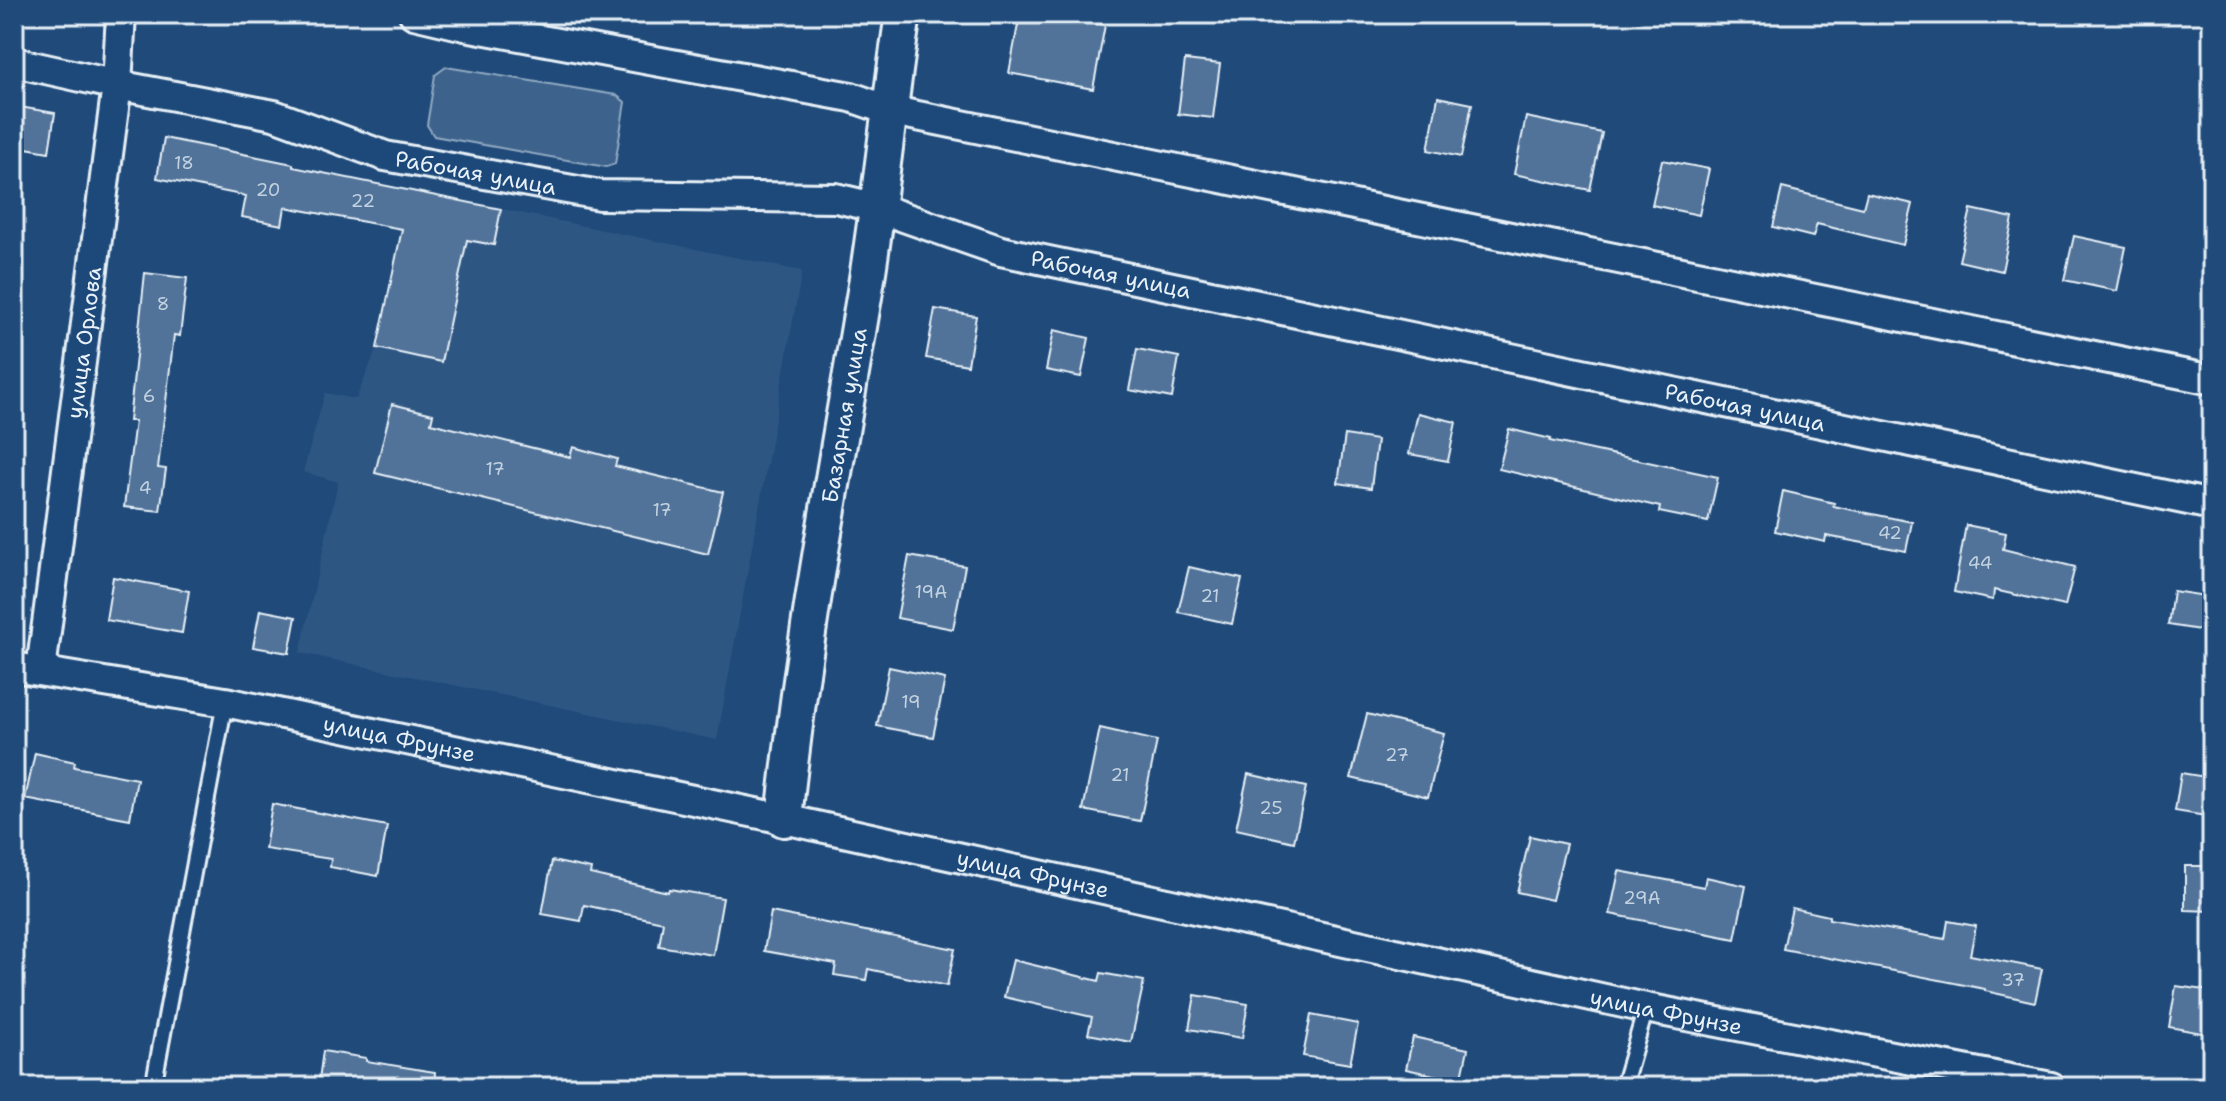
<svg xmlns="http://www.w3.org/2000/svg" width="2226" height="1101" font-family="'Shantell Sans',sans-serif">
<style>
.built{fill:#2e5683}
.green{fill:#3c628c;stroke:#92aac2;stroke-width:2}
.building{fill:#517399;stroke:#e8f1f8;stroke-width:2}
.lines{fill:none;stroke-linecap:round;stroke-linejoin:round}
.service-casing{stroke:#e8f1f8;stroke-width:20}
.minor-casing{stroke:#e8f1f8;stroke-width:34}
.tertiary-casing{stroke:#e8f1f8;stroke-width:40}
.service{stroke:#1f4a7a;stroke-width:14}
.minor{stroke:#1f4a7a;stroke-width:28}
.tertiary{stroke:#1f4a7a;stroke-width:34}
.labels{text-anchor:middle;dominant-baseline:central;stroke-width:8;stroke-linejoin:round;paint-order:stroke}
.number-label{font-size:18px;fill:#c2d2e0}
.street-label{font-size:22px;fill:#e8f1f8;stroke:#1f4a7a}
</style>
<rect width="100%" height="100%" fill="#1f4a7a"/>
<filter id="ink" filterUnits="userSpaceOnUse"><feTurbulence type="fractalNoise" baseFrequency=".0125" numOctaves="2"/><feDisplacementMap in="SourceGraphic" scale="16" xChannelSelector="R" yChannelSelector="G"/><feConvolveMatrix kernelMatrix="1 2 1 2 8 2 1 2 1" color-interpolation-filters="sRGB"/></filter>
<g filter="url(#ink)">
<!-- built -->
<polygon class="built" points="410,190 802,271 717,740 300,653 338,482 303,472 325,393 356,399 377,348"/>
<!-- green -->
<polygon class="green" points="446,67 616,95 625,102 615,164 606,167 434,136 427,125 435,75"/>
<!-- building -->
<g class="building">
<polygon points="1020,14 1046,14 1105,25 1093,89 1009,73"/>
<polygon points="1185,60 1220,64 1213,118 1178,114"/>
<polygon points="1438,97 1472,104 1461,157 1428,150"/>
<polygon points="14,106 55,113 49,152 14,146"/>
<polygon points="1526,117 1602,133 1590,190 1514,174"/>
<polygon points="164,138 293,164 293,167 501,209 494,245 467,240 441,362 377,348 402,229 285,207 282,225 242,217 246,196 157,178"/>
<polygon points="1662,160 1709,169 1699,215 1652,205"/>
<polygon points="1782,188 1863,208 1867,193 1913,204 1903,245 1817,224 1813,237 1773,227"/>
<polygon points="1971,209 2013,218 2002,271 1959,261"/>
<polygon points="2074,236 2126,247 2117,291 2064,280"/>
<polygon points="145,273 187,278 180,336 174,335 158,468 166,469 160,511 124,507 135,421 129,421"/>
<polygon points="935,309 976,316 968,365 926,358"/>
<polygon points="1054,330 1089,338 1081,377 1046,370"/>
<polygon points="1137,349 1179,357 1172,398 1129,390"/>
<polygon points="392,404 433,414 431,423 570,457 573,447 617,459 615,466 723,492 708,554 375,473"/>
<polygon points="1418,413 1456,422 1448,461 1409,454"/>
<polygon points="1509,429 1551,439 1550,441 1718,477 1708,522 1659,512 1660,507 1499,469"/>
<polygon points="1345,435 1377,440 1371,488 1338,483"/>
<polygon points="1783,491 1834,503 1833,506 1912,522 1906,551 1826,536 1825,542 1775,531"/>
<polygon points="1966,525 2006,533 2003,549 2075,567 2065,606 1994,590 1993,600 1954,592"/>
<polygon points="909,556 965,566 953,629 897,618"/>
<polygon points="1189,567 1242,579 1232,624 1178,612"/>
<polygon points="113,577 189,591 182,633 106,620"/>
<polygon points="2173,591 2212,597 2212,632 2168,625"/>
<polygon points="260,610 296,617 289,653 253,647"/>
<polygon points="889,667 945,679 933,737 877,726"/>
<polygon points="1367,714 1444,733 1428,797 1351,778"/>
<polygon points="1100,728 1157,741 1140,821 1083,810"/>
<polygon points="35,753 75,762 74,767 137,779 130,819 25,799"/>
<polygon points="2181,773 2212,778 2212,817 2175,811"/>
<polygon points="1248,774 1306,787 1294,842 1236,829"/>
<polygon points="272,804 387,826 378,876 330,867 331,859 265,849"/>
<polygon points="1530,836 1566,844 1552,900 1517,892"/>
<polygon points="552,861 591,869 590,874 668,892 669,889 723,898 713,955 659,946 663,922 584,905 581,921 542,914"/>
<polygon points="2185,866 2212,866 2212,911 2185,910"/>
<polygon points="1619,871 1704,887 1706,877 1746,886 1735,939 1610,914"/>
<polygon points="1792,908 1829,916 1829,919 1945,939 1948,921 1976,926 1970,955 2042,969 2035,1002 1985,991 1985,989 1783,949"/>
<polygon points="771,912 955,949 947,986 868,969 866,980 834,975 836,964 764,951"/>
<polygon points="1013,960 1099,981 1101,973 1144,981 1131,1042 1088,1034 1092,1017 1004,997"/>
<polygon points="2176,986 2212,991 2212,1006 2207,1034 2169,1027"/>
<polygon points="1195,995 1248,1004 1242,1038 1189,1029"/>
<polygon points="1311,1015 1358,1024 1350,1064 1303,1056"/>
<polygon points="1413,1037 1468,1049 1461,1081 1406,1069"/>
<polygon points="323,1051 366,1058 366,1061 435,1072 434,1087 318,1087"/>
</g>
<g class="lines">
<!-- service casing -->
<g class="service-casing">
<g id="service">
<polyline points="153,1087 225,702"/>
<polyline points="1623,1087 1646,1008"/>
</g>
</g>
<!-- minor casing -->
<g class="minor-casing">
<g id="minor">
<polyline points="414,14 465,26 851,97 888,110 2212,380"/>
<path id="s1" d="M14 62 117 85 274 115 385 156 600 195 836 198 878 208 1001 251 2212 505"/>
<path id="s2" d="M14 667 225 702 784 819 1646 1008 2051 1087"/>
<path id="s3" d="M41 670 117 85 121 14"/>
</g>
</g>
<!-- tertiary casing -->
<g class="tertiary-casing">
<g id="tertiary">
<path id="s4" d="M784 819C802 642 836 466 865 291 880 199 889 106 903 14"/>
</g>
</g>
<!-- service -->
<use href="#service" class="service"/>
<!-- minor -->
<use href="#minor" class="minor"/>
<!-- tertiary -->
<use href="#tertiary" class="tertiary"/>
</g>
</g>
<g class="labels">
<!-- number labels -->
<g class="number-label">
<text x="184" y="163">18</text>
<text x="268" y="190">20</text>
<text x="363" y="201">22</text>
<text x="163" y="304">8</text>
<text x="149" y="396">6</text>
<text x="495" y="469">17</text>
<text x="145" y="488">4</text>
<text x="662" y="510">17</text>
<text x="1890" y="533">42</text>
<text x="1980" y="563">44</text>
<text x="931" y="592">19А</text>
<text x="1210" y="596">21</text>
<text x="911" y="702">19</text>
<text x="1397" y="755">27</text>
<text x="1120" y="775">21</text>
<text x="1271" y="808">25</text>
<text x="1642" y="898">29А</text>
<text x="2013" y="980">37</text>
</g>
<!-- street labels -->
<g class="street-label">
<text stroke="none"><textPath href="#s1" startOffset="476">Рабочая улица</textPath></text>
<text stroke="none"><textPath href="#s1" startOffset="1124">Рабочая улица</textPath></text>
<text stroke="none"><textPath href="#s3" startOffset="330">улица Орлова</textPath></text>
<text stroke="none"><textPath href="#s1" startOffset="1772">Рабочая улица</textPath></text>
<text stroke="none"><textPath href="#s4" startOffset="408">Базарная улица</textPath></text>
<text stroke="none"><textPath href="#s2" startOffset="392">улица Фрунзе</textPath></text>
<text stroke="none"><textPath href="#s2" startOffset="1040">улица Фрунзе</textPath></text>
<text stroke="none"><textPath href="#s2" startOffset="1688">улица Фрунзе</textPath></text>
</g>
</g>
<!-- margin -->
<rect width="2226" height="1101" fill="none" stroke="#1f4a7a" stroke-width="48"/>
<rect x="24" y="24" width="2178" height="1053" fill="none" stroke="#e8f1f8" stroke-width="3" filter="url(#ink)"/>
</svg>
